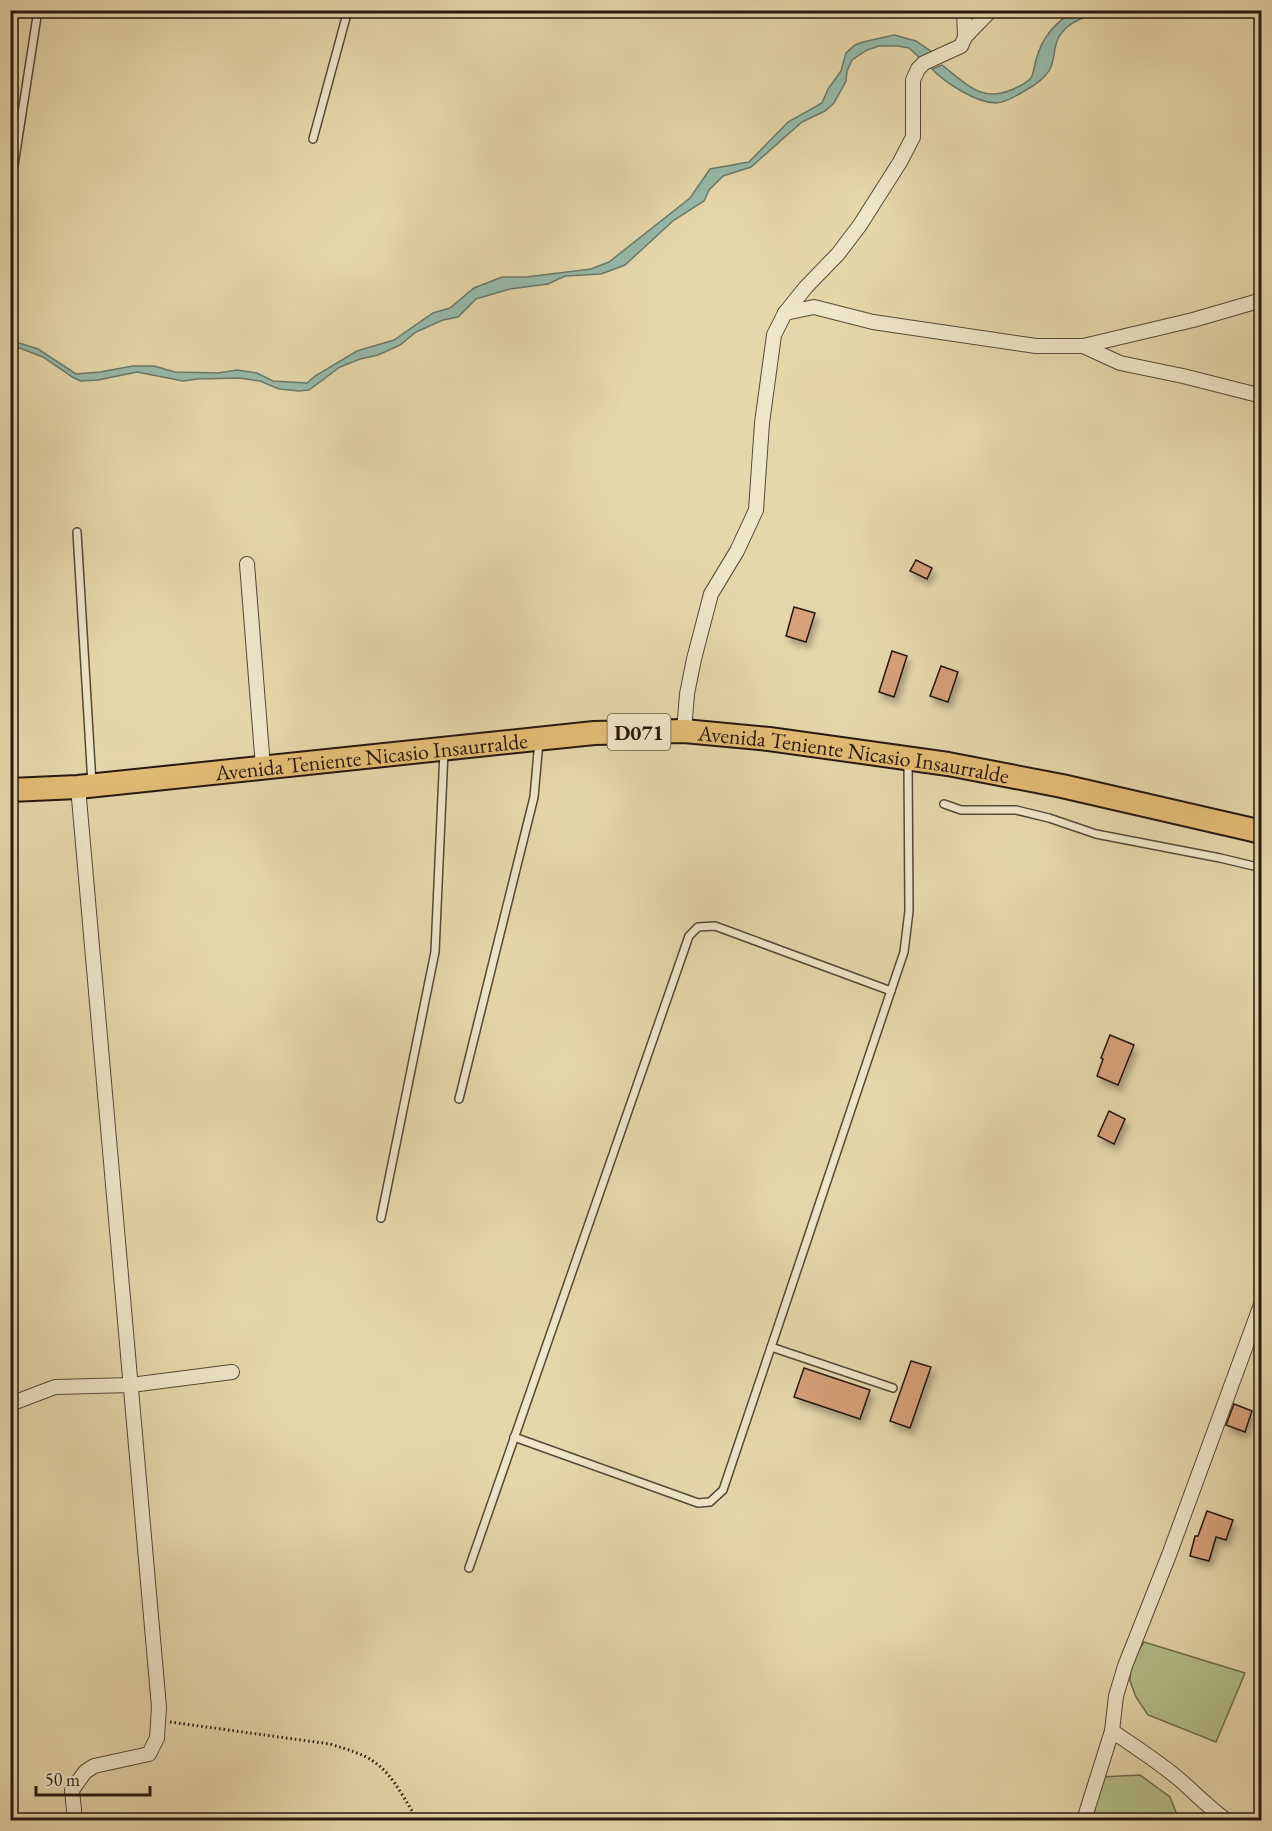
<svg xmlns="http://www.w3.org/2000/svg" width="1272" height="1831" font-family="'EB Garamond',serif">
<style>
.green{fill:#b4be88;stroke:#6d6b4c;stroke-width:1.5}
.water{fill:#96baa8;stroke:#69796b;stroke-width:1.5}
.building{fill:#d6a079;stroke:#26180f;stroke-width:1.5;filter:url(#shadow)}
.lines{fill:none;stroke-linecap:round;stroke-linejoin:round}
.service-casing{stroke:#564836;stroke-width:10}
.minor-casing{stroke:#564836;stroke-width:16}
.primary-casing{stroke:#26180f;stroke-width:26}
.path{stroke:#26180f;stroke-width:3;stroke-dasharray:1.5 3;stroke-linecap:butt}
.service{stroke:#efe5c8;stroke-width:7}
.minor{stroke:#efe5c8;stroke-width:14}
.primary{stroke:#e3bc75;stroke-width:22}
.labels{text-anchor:middle;dominant-baseline:central;stroke-width:5;stroke-linejoin:round;paint-order:stroke}
.shield{fill:#efe5c8;stroke:#625646;stroke-width:1.5}
.shield-label{font-size:21px;font-weight:bold;fill:#26180f}
.street-label{font-size:22px;fill:#26180f;stroke:#efe5c8}
</style>
<defs>
<filter id="shadow"><feDropShadow dx="3.5" dy="6" stdDeviation="3" flood-color="#0004"/></filter>
</defs>
<rect width="100%" height="100%" fill="#e6d7aa"/>
<filter id="stains"><feTurbulence type="fractalNoise" baseFrequency=".00333" numOctaves="4"/><feColorMatrix values="0 0 0 0 .2 0 0 0 0 .09 0 0 0 0 .02 0 0 0 .5 -.17"/></filter>
<radialGradient id="worn" r=".72"><stop offset=".6" stop-color="#630" stop-opacity="0"/><stop offset="1" stop-color="#630" stop-opacity=".3"/></radialGradient>
<!-- green -->
<g class="green">
<polygon points="1144,1642 1245,1673 1216,1742 1148,1715 1136,1697 1130,1681 1131,1663"/>
<polygon points="1140,1775 1170,1797 1179,1820 1087,1820 1101,1777"/>
</g>
<!-- water -->
<g class="water">
<path d="M1075 10 1098 11C1088 16 1074 20 1066 28 1051 42 1057 55 1050 69 1045 78 1034 86 1026 90 1018 95 1005 103 996 103 977 103 945 83 932 69L942 65C964 82 980 103 1011 90 1018 87 1026 84 1031 78 1034 73 1034 66 1036 60 1042 37 1055 23 1075 10Z"/>
<polygon points="894,35 916,41 932,52 920,58 909,48 898,46 879,46 867,50 852,60 847,71 846,81 834,103 825,111 802,122 751,167 723,176 709,190 704,201 674,220 625,265 601,274 565,276 548,284 510,289 476,299 458,317 443,320 416,332 400,345 378,355 360,359 340,367 309,390 299,391 279,389 260,381 239,378 197,379 183,381 137,372 98,380 81,381 74,378 43,357 11,345 10,340 38,349 76,374 100,372 133,366 154,366 175,372 218,373 237,370 257,373 273,381 307,383 315,376 357,351 394,340 433,313 450,308 474,288 502,277 526,277 591,269 609,262 690,198 710,169 749,162 788,122 822,103 828,89 841,71 846,53 855,45 863,42"/>
</g>
<!-- building -->
<g class="building">
<polygon points="916,560 932,568 927,579 910,571"/>
<polygon points="794,607 815,613 806,642 786,636"/>
<polygon points="892,651 907,656 894,697 879,692"/>
<polygon points="941,666 958,672 948,702 930,696"/>
<polygon points="1110,1035 1134,1045 1118,1085 1097,1076 1103,1059 1101,1058"/>
<polygon points="1109,1111 1125,1119 1114,1144 1098,1136"/>
<polygon points="911,1361 931,1367 910,1428 890,1421"/>
<polygon points="804,1368 870,1390 860,1419 794,1397"/>
<polygon points="1234,1404 1252,1411 1245,1432 1226,1425"/>
<polygon points="1207,1511 1233,1520 1226,1540 1216,1537 1209,1561 1190,1556 1195,1536 1198,1536"/>
</g>
<g class="lines">
<!-- service casing -->
<g class="service-casing">
<g id="service">
<polyline points="313,139 348,10"/>
<polyline points="10,191 38,10"/>
<polyline points="77,532 92,784"/>
<polyline points="944,804 961,810 1016,810 1049,818 1096,834 1220,858 1262,868"/>
<polyline points="459,1099 534,797 539,741"/>
<polyline points="381,1218 435,952 444,751"/>
<polyline points="771,1347 893,1388"/>
<polyline points="514,1437 698,1503 710,1502 723,1490 904,952 909,911 908,761"/>
<polyline points="469,1568 689,936 698,927 715,926 891,991"/>
</g>
</g>
<!-- minor casing -->
<g class="minor-casing">
<g id="minor">
<polyline points="965,37 991,10"/>
<polyline points="785,313 814,307 873,322 1036,346 1083,346 1193,320 1262,300"/>
<polyline points="1083,346 1120,363 1183,376 1262,396"/>
<polyline points="247,564 263,767"/>
<polyline points="684,731 687,694 694,659 711,594 737,551 756,510 762,423 774,335 785,313 806,287 838,254 860,225 900,162 913,137 913,80 918,69 924,63 961,46 965,37 964,10"/>
<polyline points="10,1404 55,1387 131,1385 232,1372"/>
<path d="M1112 1731C1135 1747 1159 1762 1180 1780 1196 1794 1209 1808 1226 1820"/>
<polyline points="75,1820 72,1790 85,1772 94,1766 149,1754 157,1738 159,1707 78,787"/>
<polyline points="1084,1820 1112,1731 1116,1696 1125,1666 1169,1555 1262,1302"/>
</g>
</g>
<!-- primary casing -->
<g class="primary-casing">
<g id="primary">
<path id="s1" d="M10 790 78 787 594 733 684 731 769 739 948 764 1062 786 1262 832"/>
</g>
</g>
<!-- path -->
<path class="path" d="M170 1722 330 1744C369 1756 381 1760 403 1796 408 1804 413 1812 417 1820"/>
<!-- service -->
<use href="#service" class="service"/>
<!-- minor -->
<use href="#minor" class="minor"/>
<!-- primary -->
<use href="#primary" class="primary"/>
</g>
<g class="labels">
<!-- shield labels -->
<rect class="shield" x="607.5" y="714" width="63" height="36" rx="4.5"/>
<g class="shield-label">
<text x="639" y="732">D071</text>
</g>
<!-- street labels -->
<g class="street-label">
<text stroke="none"><textPath href="#s1" startOffset="848">Avenida Teniente Nicasio Insaurralde</textPath></text>
<text stroke="none"><textPath href="#s1" startOffset="363">Avenida Teniente Nicasio Insaurralde</textPath></text>
</g>
</g>
<!-- margin -->
<rect width="1272" height="1831" fill="none" stroke="#e6d7aa" stroke-width="36"/>
<rect x="12" y="12" width="1248" height="1807" fill="none" stroke="#26180f" stroke-width="3"/>
<rect x="18" y="18" width="1236" height="1795" fill="none" stroke="#26180f" stroke-width="1.5"/>
<!-- scale -->
<path d="M36 1786v9h114v-9" fill="none" stroke="#26180f" stroke-width="3"/>
<text x="45" y="1786" font-size="18" fill="#26180f" stroke="#efe5c8" stroke-width="4.5" paint-order="stroke">50 m</text>
<rect width="100%" height="100%" filter="url(#stains)"/>
<rect width="100%" height="100%" fill="url(#worn)"/>
</svg>
